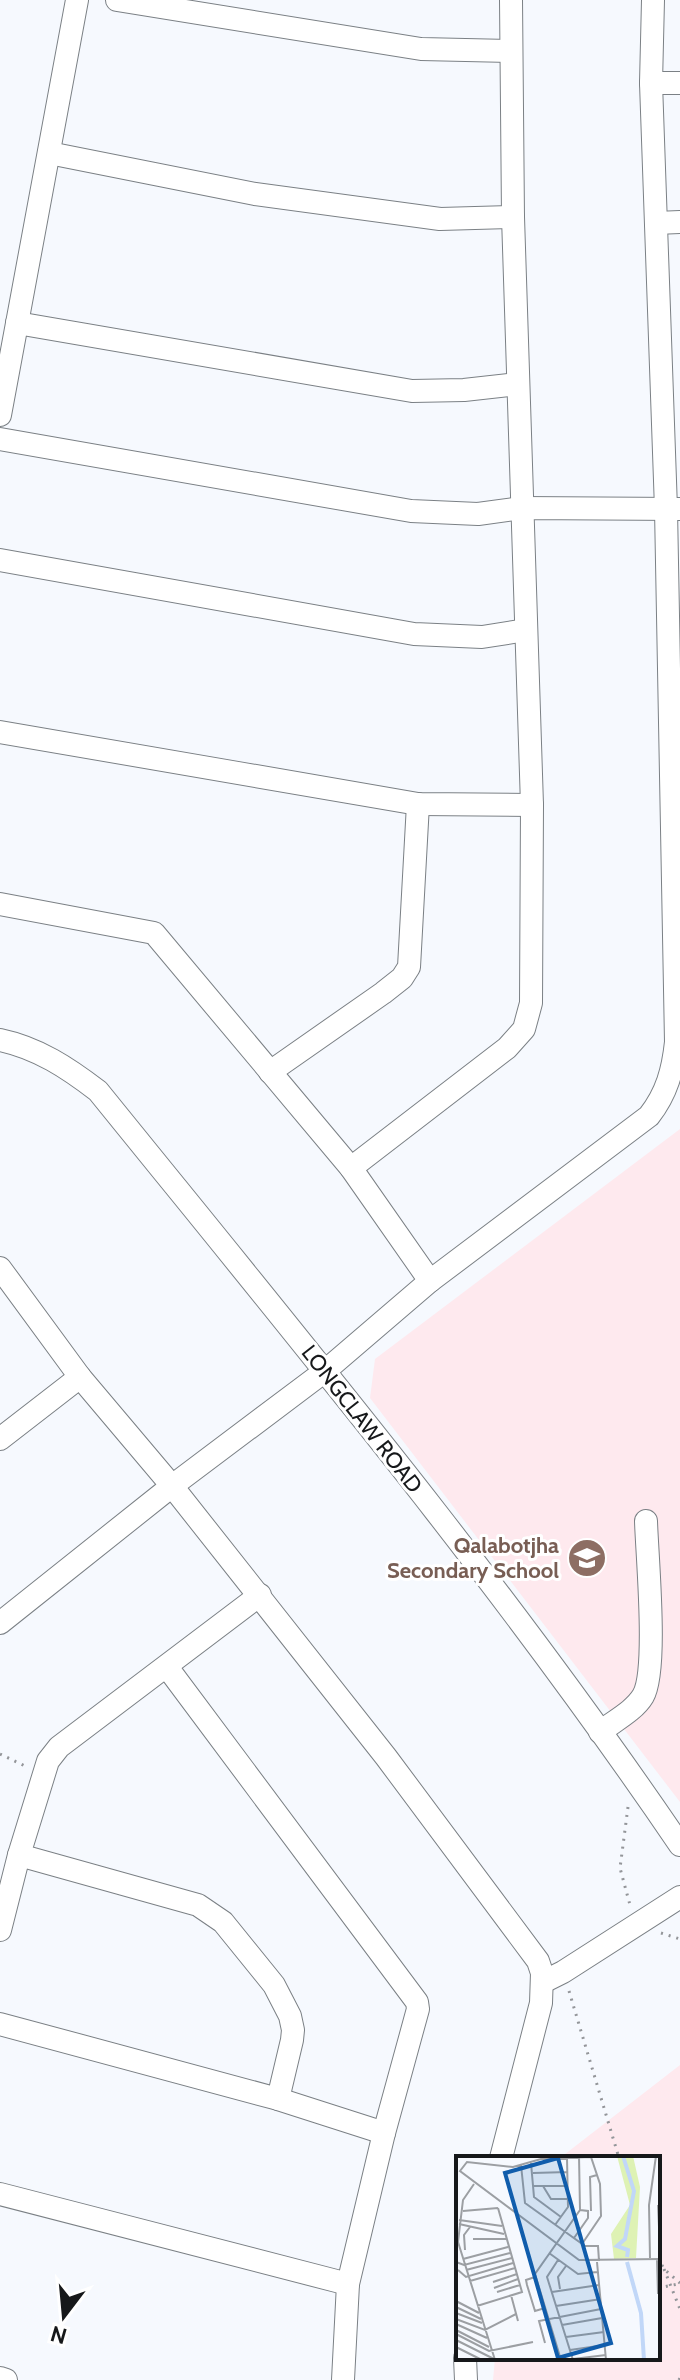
<svg xmlns="http://www.w3.org/2000/svg" width="680" height="2380" font-family="Cabin,sans-serif">
<style>
.education{fill:#fee9ee}
.lines{fill:none;stroke-linecap:round;stroke-linejoin:round}
.minor-casing{stroke:#7b8085;stroke-width:24}
.path{stroke:#939599;stroke-width:3;stroke-dasharray:2 6;stroke-linecap:butt}
.minor{stroke:#fff;stroke-width:22}
.labels{text-anchor:middle;dominant-baseline:central;stroke-width:6;stroke-linejoin:round;paint-order:stroke}
.street-label{font-size:22px;fill:#16181a;stroke:#fff}
.education-label{font-size:22px;font-weight:bold;fill:#785e54;stroke:#fff;text-anchor:end}
.inset-river{fill:none;stroke:#c1d7f8;stroke-width:4}
.inset-road{fill:none;stroke:#9c9fa3;stroke-width:2}
.view{fill:#105dac;fill-opacity:0.15;stroke:#105dac;stroke-width:4}
.inset-edge{fill:none;stroke:#16181a;stroke-width:4}
</style>
<rect width="100%" height="100%" fill="#f6f9fe"/>
<!-- education -->
<g class="education">
<polygon points="680,1129 680,1802 370,1398 375,1359"/>
<polygon points="680,2065 680,2380 493,2380 495,2358 658,2358 658,2158 560,2158"/>
</g>
<g class="lines">
<!-- minor casing -->
<g class="minor-casing">
<g id="minor">
<polyline points="117,0 421,49 511,51"/>
<polyline points="651,83 680,83"/>
<polyline points="49,153 255,194 440,219 513,217"/>
<polyline points="656,223 680,222"/>
<polyline points="17,323 412,391 464,390 518,384"/>
<polyline points="0,415 77,0"/>
<polyline points="0,439 411,511 478,514 522,508 680,509"/>
<polyline points="0,560 414,634 482,637 526,630"/>
<polyline points="0,732 418,804 532,805"/>
<polyline points="0,904 154,933 351,1168 430,1281"/>
<path d="M0 1040C38 1048 68 1068 98 1091 297 1337 502 1583 680 1845"/>
<polyline points="270,1072 383,993 402,978 409,967 418,804"/>
<polyline points="351,1168 507,1048 524,1029 531,1003 532,805 513,217 511,0"/>
<polyline points="0,1268 80,1377 172,1486 386,1757 538,1961 542,1973 541,2003 501,2158"/>
<polyline points="0,1439 80,1377"/>
<path d="M0 1623 172 1486 325 1371 430 1281 649 1116C667 1093 673 1070 676 1042L666 509 651 83 653 0"/>
<polyline points="167,1667 417,2002 418,2009 384,2133 348,2284 343,2380"/>
<path d="M600 1732C614 1721 634 1711 643 1696 658 1671 647 1556 646 1521"/>
<polyline points="19,1855 198,1905 223,1922 274,1985 290,2016 293,2030 292,2040 278,2099"/>
<polyline points="0,1930 19,1855 48,1761 59,1747 260,1595"/>
<polyline points="543,1982 563,1972 680,1897"/>
<polyline points="0,2024 278,2099 384,2133"/>
<polyline points="0,2194 348,2284"/>
<polyline points="465,2358 466,2380"/>
<polyline points="0,2378 6,2380"/>
</g>
</g>
<!-- path -->
<g class="path">
<polyline points="0,1754 25,1766"/>
<polyline points="628,1807 620,1868 630,1905"/>
<polyline points="661,1933 680,1939"/>
<polyline points="569,1991 619,2158"/>
<polyline points="658,2258 664,2269 680,2283"/>
<polyline points="664,2269 680,2309"/>
<polyline points="658,2288 678,2284"/>
<polyline points="679,2380 680,2378"/>
</g>
<!-- minor -->
<use href="#minor" class="minor"/>
</g>
<!-- icons -->
<defs>
<g id="school-disc" transform="scale(2)"><circle r="9.5" fill="#8d6e63" stroke="#fff"/><path d="M0-5L7-2L0 1L-7-2ZM-4 1L0 2.5L4 1V4Q0 6-4 4Z" fill="#fff"/></g>
</defs>
<g fill-rule="evenodd">
<use href="#school-disc" x="587" y="1558"/>
</g>
<g class="labels">
<!-- street labels -->
<g class="street-label">
<text transform="translate(362 1419) rotate(52)">LONGCLAW ROAD</text>
</g>
<!-- education labels -->
<g class="education-label">
<text x="559" y="1545">Qalabotjha<tspan x="559" dy="25">Secondary School</tspan></text>
</g>
</g>
<!-- overview -->
<g transform="translate(456 2156)">
<rect width="204" height="204" fill="#f6f9fe"/>
<path d="M161 0H177L184 31 180 102 158 103 155 78 174 49Z" fill="#def2b4"/>
<path class="inset-river" d="M167 0 178 35 169 83 161 90 172 94 171 101M171 106 185 157 188 204"/>
<path class="inset-road" d="M75 7 78 41 105 61M65 9 69 47 129 90H142L143 105M77 17 112 16M18 28 7 44 2 86 39 204M78 30H112M87 30 95 43H112M202 49 204 93M7 55 42 52M135 55 134 21 141 19M3 64 46 70M3 68 48 78M99 69 112 51 111 2M118 82 132 62V55L124 54M17 83H50M126 88 145 60 144 28 135 1 85 3 57 11 11 6 4 15 123 104 204 103M9 94 8 79 14 71M93 97 122 118 141 116M194 102 193 49 200 0M7 103 52 91M201 103 202 138M102 104 91 121 117 204M0 106 8 109 54 97M141 106 150 204M2 114 10 121 57 107M10 114 56 102M79 121 70 124 71 129 79 155 89 152M14 125 59 112M37 126 61 118M38 132 62 123M104 133 102 121 110 110M41 136 64 129M96 136 143 129M55 139 62 165M0 145 23 157M21 150 66 136 42 52M100 150 145 143M0 151 25 163M0 157 26 167M0 163 29 174 60 158M0 168 31 182M106 169 146 162M0 174 33 191M0 178 33 195 77 186M110 181 148 176M0 184 38 203M89 187 83 165 145 153M0 191 26 204M114 194 149 189M117 203 150 199M105 204 79 118 124 54 123 0"/>
<path class="view" d="M102 2 155 187 102 202 49 17Z"/>
<rect width="204" height="204" class="inset-edge"/>
</g>
<!-- north arrow -->
<g transform="translate(64 2316) rotate(196)" stroke="#ffffff" stroke-width="6" paint-order="stroke">
<path d="M0-6L14 30L0 20L-14 30Z" fill="#16181a"/>
<text y="-12" font-size="22" font-weight="bold" text-anchor="middle" fill="#16181a">N</text>
</g>
</svg>
